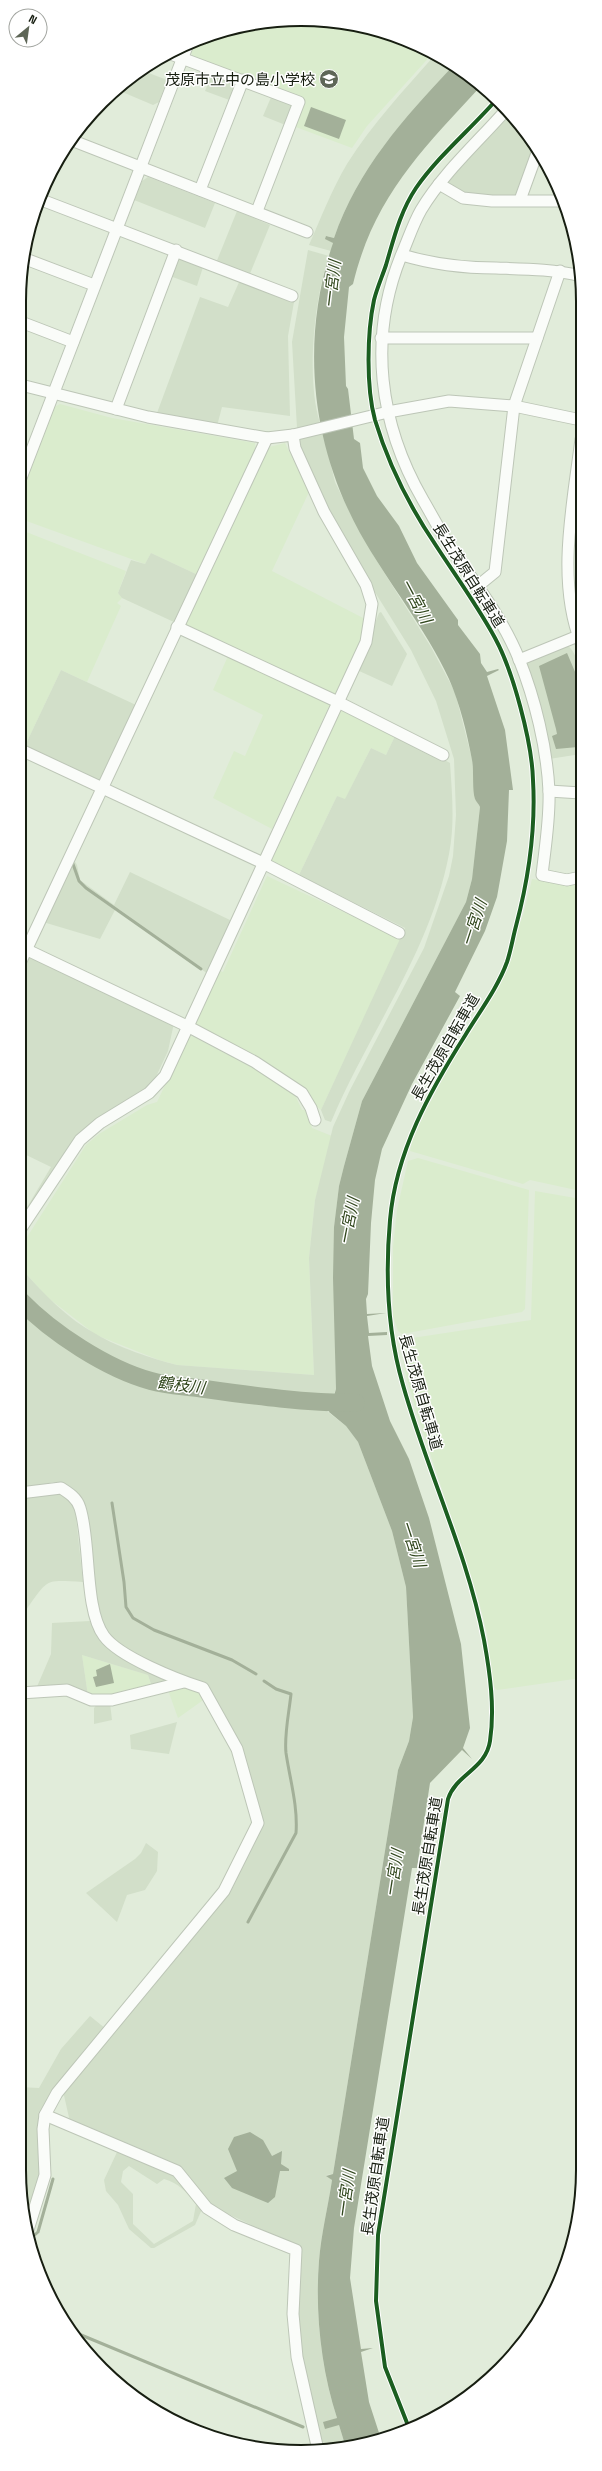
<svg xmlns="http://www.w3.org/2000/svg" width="602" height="2471" font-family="'Space Grotesk','Noto Sans JP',sans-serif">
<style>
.built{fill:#daeccd}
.green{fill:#d2dfc9;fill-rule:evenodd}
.water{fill:#a3b099}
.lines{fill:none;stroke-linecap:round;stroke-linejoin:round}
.stream{stroke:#a3b099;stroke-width:3}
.river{stroke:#a3b099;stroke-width:18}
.minor-casing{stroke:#bdc6b7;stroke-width:13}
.minor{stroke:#fafcf9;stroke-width:11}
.cycleway-casing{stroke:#fff;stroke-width:6}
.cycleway{stroke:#1b5e20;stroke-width:4}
.labels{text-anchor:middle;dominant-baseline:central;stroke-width:3;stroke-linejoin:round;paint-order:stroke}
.poi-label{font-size:15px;fill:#171e11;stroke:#fff;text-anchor:end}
.street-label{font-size:15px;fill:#171e11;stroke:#fff}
.water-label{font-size:16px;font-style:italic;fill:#30461c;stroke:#fff}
.rim{fill:none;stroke:#171e11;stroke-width:2}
</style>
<rect width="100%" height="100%" fill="#e1ecda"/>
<!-- built -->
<g class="built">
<polygon points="283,20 338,21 426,48 433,53 367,126 352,148 293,126 303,100 194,59 191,52 195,41 228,29"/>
<polygon points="60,404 112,418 255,443 256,454 198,575 151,553 145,564 21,519 21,495 54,407"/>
<polygon points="285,443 309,492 272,571 365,619 361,638 335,696 182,625 269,447"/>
<polygon points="21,530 126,571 118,593 122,598 117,603 121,606 87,682 61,670 24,748 21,746"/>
<polygon points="228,656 331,702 272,829 213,798 234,751 245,756 263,715 213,690"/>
<polygon points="340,707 396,734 386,755 371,748 345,800 337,796 299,875 271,862 270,859"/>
<polygon points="267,876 401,939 321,1110 310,1101 296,1083 260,1058 197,1027 195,1021 218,970 223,972"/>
<polygon points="532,879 570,885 581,883 581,1187 577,1186 576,1190 530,1180 523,1184 410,1151 413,1137 428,1106 505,963 524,912"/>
<polygon points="192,1036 266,1075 295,1095 302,1110 307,1110 312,1128 332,1136 315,1200 309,1258 314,1375 177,1365 159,1360 96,1335 47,1297 20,1267 20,1248 86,1145 99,1134 147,1105 157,1102 188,1037"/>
<polygon points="418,1158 529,1190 525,1309 522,1312 402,1334 398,1331 393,1316 393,1247 397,1210 408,1161"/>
<polygon points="535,1191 581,1199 581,1678 497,1690 493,1686 487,1633 478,1598 419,1420 406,1376 402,1354 406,1353 406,1345 412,1338 531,1320"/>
<polygon points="82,1655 148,1675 152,1687 110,1697 88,1696"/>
<polygon points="188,1687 203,1693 206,1698 178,1718 168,1690"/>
</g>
<!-- green -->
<g class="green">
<path d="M435 55 452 67C403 119 358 169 334 238L327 236 333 243 331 251 309 245C321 218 332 189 347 164 372 124 404 90 435 55Z"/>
<polygon points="141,70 167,80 159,102 153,105 120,91 123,83"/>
<polygon points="212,74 234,82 237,88 232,101 205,91"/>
<polygon points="272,95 293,104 288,126 263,116"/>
<polygon points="508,112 534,148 517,194 512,196 466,195 448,184 448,180"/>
<polygon points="148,177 215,203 205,228 134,200 142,181"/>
<polygon points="237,211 270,225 249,276 216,263"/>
<path d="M308 250 329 256C314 298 306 380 320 423L297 428 292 342Z"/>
<polygon points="181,258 203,267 197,286 170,276 176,261"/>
<polygon points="240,280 294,302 288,336 290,416 222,407 217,426 157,413 200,297 228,307"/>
<path d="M323 433 335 482 348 509 375 558 431 647 455 692 472 759 475 799 480 807 472 879 466 902 362 1101 344 1166 339 1186 334 1227 336 1389 332 1399 321 1400 151 1379C101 1360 60 1333 20 1297V1267C42 1292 66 1318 96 1334 117 1347 153 1359 177 1365L314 1375 309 1258 315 1200 333 1127 350 1090 424 948 449 876 453 856 456 815 454 759 436 701 411 650 345 544 300 449 299 438Z"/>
<polygon points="151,553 198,575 176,623 122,598 118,593 131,560 145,564"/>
<polygon points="381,612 407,654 392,686 357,670 379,613"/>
<path d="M568 646C588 661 581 730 581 754L549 759 526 667 529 662Z"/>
<polygon points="61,670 136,705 100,783 24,748"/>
<path d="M396 734 450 763C452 793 455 824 449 854 431 950 369 1032 331 1122L325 1120 321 1110 405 928 299 875 337 796 345 799 371 748 386 755Z"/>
<polygon points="72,857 77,865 80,880 114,905 130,872 232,921 208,974 116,908 100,939 43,922"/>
<polygon points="28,954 174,1023 168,1051 154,1081 136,1098 94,1122 20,1225 20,1214 23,1214 51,1167 20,1152 21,969"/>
<path d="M20 1305 45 1327 82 1351 117 1371 147 1383 323 1408 346 1426 358 1442 392 1531 406 1587 413 1717 409 1741 398 1770 333 2174 326 2175 332 2180C328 2207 321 2234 319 2261 315 2312 321 2370 337 2418L323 2423 339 2425 346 2448 322 2450 304 2375 293 2244 213 2207 187 2175 70 2122 63 2091 226 1895 261 1824 208 1686 144 1661 115 1645 99 1626 81 1505 63 1485 53 1482 31 1488H20Z"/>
<path d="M60 1493 67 1497 75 1508 83 1582C44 1580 49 1578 26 1610L20 1608V1496Z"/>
<path d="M90 1621C104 1655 136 1665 168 1679L167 1684 152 1687 148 1675 82 1655 88 1696 36 1689 51 1654 52 1623Z"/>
<polygon points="98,1703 110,1703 112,1720 94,1724 94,1708"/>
<polygon points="177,1722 169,1754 131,1749 130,1735"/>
<polygon points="146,1843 158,1852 157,1871 145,1890 127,1895 117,1922 86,1893 135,1859 141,1853"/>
<polygon points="90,2016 106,2029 45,2102 40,2128 42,2177 24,2225 19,2170 19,2087 39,2088 61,2049"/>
<path d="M118 2150 176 2176 202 2209 195 2225 154 2248H151L129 2229 118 2205 106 2191 104 2180ZM129 2166 157 2184 164 2179C179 2183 186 2192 196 2204L193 2221 154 2244 133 2224V2194L121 2182 123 2171Z"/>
</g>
<!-- water -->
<g class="water">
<path d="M452 67 480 87C421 151 374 197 353 284L349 287 344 337 346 386 348 389 354 439 360 443 363 468 377 496 399 526 417 563 458 620V625L480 654 481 663 487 672 498 669 499 670 487 676 505 730 513 790H509L507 841 497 897 485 931 455 992 460 996 412 1084 382 1149 375 1180 371 1223 368 1294 366 1299 367 1314 386 1313 367 1316 369 1333 387 1332V1335L368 1336 372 1366 390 1421 409 1459 429 1518 461 1644 470 1728 463 1748 472 1759 462 1750 430 1783 417 1868H412L354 2228 350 2278 361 2349 373 2348 361 2352 369 2402 381 2439 346 2448 339 2425 325 2429 323 2422 337 2418C321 2369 315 2312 319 2261 321 2234 328 2207 332 2180L326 2176 333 2174 398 1770 409 1741 413 1717 406 1587 392 1531 358 1442 346 1426 329 1412 336 1389 333 1278 334 1227 339 1186 344 1166 362 1101 466 902 472 879 480 807C479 804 476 802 475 799 472 790 474 771 472 760 467 733 460 704 449 679 425 627 388 583 360 533 311 444 300 340 333 243L325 239 326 236 334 238C358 169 403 119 452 67Z"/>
<polygon points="311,107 346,120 339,139 304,126"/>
<polygon points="567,653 581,686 581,745 578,747 556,749 552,736 557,734 556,729 539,666"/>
<polygon points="110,1664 114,1683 96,1687 93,1677 97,1676 96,1670"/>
<polygon points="250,2132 263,2140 272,2156 282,2151 281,2164 289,2169 289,2171 280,2171 275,2197 268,2203 232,2188 224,2178 237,2171 228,2149 234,2137"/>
</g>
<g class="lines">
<!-- stream -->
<g class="stream">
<polyline points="73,864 79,881 86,888 201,969"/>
<polyline points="112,1503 124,1582 126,1607 133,1618 154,1630 232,1660 256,1674"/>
<path d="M248 1922 296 1833C298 1806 290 1780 286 1753 284 1735 289 1713 291 1694L276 1689 264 1681"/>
<polyline points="29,2240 38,2232 53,2179"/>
<polyline points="74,2332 303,2427"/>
</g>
<!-- river -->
<path class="river" d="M20 1300C52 1333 107 1369 151 1381 168 1386 187 1386 205 1389 255 1396 306 1403 356 1403"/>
<!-- minor casing -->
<g class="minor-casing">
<g id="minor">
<polyline points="168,53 299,102 257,211"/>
<path d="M506 110C478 142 443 173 421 210 413 224 408 240 401 256 368 338 379 424 423 500 433 517 442 535 453 551 477 586 503 619 519 659 535 699 547 748 549 791 550 819 545 848 542 875L567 880 581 877"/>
<polyline points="71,140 307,232"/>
<polyline points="439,184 463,198 492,201 561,201"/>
<polyline points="200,190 243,80"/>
<polyline points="39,199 292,296"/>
<polyline points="520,200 537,153"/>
<path d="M402 255C432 264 464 268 496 268 525 269 552 269 581 276"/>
<polyline points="23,258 94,285"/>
<polyline points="21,322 73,342"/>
<polyline points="381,338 537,338"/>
<polyline points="21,385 148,417 267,438 293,435 388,412 449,401 514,406 581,420"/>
<polyline points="116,409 176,250"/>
<polyline points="21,478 188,44"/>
<polyline points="479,585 495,572 514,406 560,271"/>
<polyline points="177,627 338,702 443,755"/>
<path d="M581 643C556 580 573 504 581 439"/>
<polyline points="519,660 578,636"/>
<polyline points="21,750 263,863 399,933"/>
<polyline points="549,791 581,793"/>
<polyline points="21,947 189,1027 255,1062 302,1093 311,1108 315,1120"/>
<polyline points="21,961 267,438"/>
<polyline points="20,1230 80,1140 100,1123 149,1093 165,1076 366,642 372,604 366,585 324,512 295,448 293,435"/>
<path d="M20 1493 61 1488C69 1493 77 1498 80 1508 91 1542 84 1609 104 1636 119 1657 178 1680 203 1688L237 1749 258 1823 224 1891 57 2093 45 2115 43 2129 45 2175 27 2233"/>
<polyline points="20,1693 67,1690 91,1700 112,1700 184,1682"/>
<polyline points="45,2115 177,2171 207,2208 234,2225 296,2250 293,2314 297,2357 318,2450"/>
</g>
</g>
<!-- minor -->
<use href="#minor" class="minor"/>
<!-- cycleway casing -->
<g class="cycleway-casing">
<path id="cycleway" d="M409 2428 385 2367 376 2301 378 2235 448 1799C456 1774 486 1769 490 1741 495 1708 490 1673 484 1640 467 1552 427 1471 403 1385 387 1330 385 1276 390 1220 396 1151 430 1091 466 1034 480 1011 498 987 507 962 511 950 513 937 516 926 529 877 536 831 533 780 532 742 513 671 495 638 477 605 455 575 435 544 410 507 388 463 375 420 366 387 367 333 374 300 377 288 382 277 386 265 394 238 400 212 416 188 439 155 471 129 497 99"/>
</g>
<!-- cycleway -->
<use href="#cycleway" class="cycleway"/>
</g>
<!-- icons -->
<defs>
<g id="school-disc" transform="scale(1)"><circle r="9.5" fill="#5e6657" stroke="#fff"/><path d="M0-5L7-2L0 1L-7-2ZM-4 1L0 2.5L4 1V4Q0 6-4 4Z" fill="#fff"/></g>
</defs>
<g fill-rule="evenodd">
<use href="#school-disc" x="329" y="79"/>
</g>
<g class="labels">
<!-- poi labels -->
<g class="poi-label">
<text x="315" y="79">茂原市立中の島小学校</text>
</g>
<!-- street labels -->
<g class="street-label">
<text transform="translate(469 575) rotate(58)">長生茂原自転車道</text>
<text transform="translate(445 1047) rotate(-60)">長生茂原自転車道</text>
<text transform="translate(421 1392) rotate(74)">長生茂原自転車道</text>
<text transform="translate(427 1856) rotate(-81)">長生茂原自転車道</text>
<text transform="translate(375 2176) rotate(-82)">長生茂原自転車道</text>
</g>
<!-- water labels -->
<g class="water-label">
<text transform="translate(332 284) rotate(-83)">一宮川</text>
<text transform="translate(416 601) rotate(62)">一宮川</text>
<text transform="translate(474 923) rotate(-72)">一宮川</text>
<text transform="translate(349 1221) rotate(-79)">一宮川</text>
<text transform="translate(181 1385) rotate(7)">鶴枝川</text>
<text transform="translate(413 1544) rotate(72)">一宮川</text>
<text transform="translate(394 1873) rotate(-81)">一宮川</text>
<text transform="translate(346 2194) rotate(-82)">一宮川</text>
</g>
</g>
<!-- crop -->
<path d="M0 0H602V2471H0ZM301 26H301A275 275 0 0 1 576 301V2170A275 275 0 0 1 301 2445H301A275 275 0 0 1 26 2170V301A275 275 0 0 1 301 26Z" fill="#fff" fill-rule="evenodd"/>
<path class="rim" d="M301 26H301A275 275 0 0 1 576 301V2170A275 275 0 0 1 301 2445H301A275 275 0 0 1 26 2170V301A275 275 0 0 1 301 26Z"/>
<!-- north arrow -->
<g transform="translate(28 28) rotate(29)"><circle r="19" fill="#ffffff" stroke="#a2a5a0"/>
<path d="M0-3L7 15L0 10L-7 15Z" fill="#5e6657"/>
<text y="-6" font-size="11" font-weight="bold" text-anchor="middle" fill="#171e11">N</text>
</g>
</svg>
